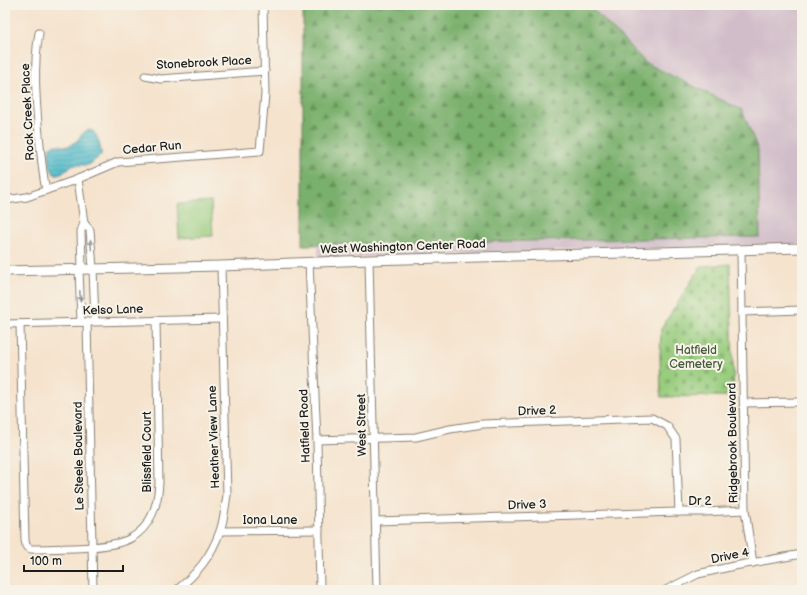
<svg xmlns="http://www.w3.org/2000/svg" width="807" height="595" font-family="'Balsamiq Sans',sans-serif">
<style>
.industrial{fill:#d1bdc9}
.forest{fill:url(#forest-firs);stroke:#4b6644}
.cemetery{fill:url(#cemetery-stones);stroke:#5a744d}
.park{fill:#98cc7e;stroke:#5a744d}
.water{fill:url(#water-rules);stroke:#346a72}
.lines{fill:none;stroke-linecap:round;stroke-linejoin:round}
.minor-casing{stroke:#888074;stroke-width:9}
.major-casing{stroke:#888074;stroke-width:11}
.minor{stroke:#fff;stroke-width:7}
.major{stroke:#fff;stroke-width:9}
.oneway{fill:#999}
.labels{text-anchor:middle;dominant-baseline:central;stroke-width:4;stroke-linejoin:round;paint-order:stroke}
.street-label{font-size:12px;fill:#1c1c1c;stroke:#f7f3e8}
.park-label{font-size:12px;fill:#475a3e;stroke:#f7f3e8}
</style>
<defs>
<pattern id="forest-firs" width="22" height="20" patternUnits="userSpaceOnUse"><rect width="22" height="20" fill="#7ab06d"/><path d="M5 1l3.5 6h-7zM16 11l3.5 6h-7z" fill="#638e59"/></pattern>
<pattern id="cemetery-stones" width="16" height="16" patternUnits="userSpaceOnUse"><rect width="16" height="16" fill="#98cc7e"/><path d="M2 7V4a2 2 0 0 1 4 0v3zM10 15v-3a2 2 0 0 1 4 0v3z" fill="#82af6c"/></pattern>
<pattern id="water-rules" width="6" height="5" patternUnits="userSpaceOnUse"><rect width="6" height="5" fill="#4db9c9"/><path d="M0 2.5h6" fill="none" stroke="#439eac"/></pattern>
</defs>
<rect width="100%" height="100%" fill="#f7f3e8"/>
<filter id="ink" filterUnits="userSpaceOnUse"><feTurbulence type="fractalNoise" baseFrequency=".025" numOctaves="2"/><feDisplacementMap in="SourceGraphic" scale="8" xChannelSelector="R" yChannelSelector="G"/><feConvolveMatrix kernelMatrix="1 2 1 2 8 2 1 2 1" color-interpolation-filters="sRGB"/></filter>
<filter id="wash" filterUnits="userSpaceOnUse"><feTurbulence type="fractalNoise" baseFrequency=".012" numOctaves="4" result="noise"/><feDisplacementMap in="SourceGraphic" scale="16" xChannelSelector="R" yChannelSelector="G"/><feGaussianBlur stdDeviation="0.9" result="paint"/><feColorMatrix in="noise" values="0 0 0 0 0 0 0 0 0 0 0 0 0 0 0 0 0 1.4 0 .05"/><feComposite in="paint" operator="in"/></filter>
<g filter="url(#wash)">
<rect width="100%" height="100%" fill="#f5e3cd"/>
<!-- industrial -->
<polygon class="industrial" points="315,5 802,5 802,244 318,258"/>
<!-- forest -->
<polygon class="forest" points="303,5 589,5 646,63 742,110 758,150 760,237 303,245"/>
<!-- cemetery -->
<polygon class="cemetery" points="730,264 734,396 661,397 660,356 661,329 701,266"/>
<!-- park -->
<polygon class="park" points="211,202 213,236 179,238 177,204"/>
<!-- water -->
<path class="water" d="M87 130C90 130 92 130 94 132 97 134 102 151 101 155L89 165H72C68 168 63 175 57 175 49 175 48 150 50 147 55 142 63 147 69 146 76 144 81 134 87 130Z"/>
</g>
<g filter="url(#ink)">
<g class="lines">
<!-- minor casing -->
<g class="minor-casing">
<g id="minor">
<path d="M39 33C33 66 36 101 39 135 41 153 42 172 46 190"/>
<polyline points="145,76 161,79 265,71"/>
<polyline points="78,179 84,223 81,231 82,269"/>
<polyline points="5,200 27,197 78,179 118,162 260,151 265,94 263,5"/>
<polyline points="84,223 90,230 93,268 95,321"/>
<polyline points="741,250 745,510 753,563"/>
<polyline points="369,260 377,590"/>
<polyline points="309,262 317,440 320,590"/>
<polyline points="79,269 81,322"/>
<polyline points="742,312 802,310"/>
<polyline points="87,322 93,590"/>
<polyline points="5,324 222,319"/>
<path d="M20 324 25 540 26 546 31 549C56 548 110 550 131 538 151 527 158 504 159 483L156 320"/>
<polyline points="744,403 802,402"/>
<polyline points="317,440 416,437 450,429 483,424 652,418 667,426 676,439 679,512"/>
<polyline points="376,521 679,512 704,512 745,510"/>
<polyline points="221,531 319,530"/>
<path d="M177 590C197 573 211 557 220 531 224 520 225 507 227 495L221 266"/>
<polyline points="666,590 698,574 734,566 802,554"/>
</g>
</g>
<!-- major casing -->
<g class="major-casing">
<polyline id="major" points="5,271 221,266 369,260 802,248"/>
</g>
<!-- minor -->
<use href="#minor" class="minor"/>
<!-- major -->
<use href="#major" class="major"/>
</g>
<!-- one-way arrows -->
<defs><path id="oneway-solid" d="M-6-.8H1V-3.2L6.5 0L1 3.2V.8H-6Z"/></defs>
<g class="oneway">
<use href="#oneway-solid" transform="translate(91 245) rotate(-95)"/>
<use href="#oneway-solid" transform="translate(80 296) rotate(88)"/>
</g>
</g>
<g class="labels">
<!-- street labels -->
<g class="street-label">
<text transform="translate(204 63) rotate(-3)">Stonebrook Place</text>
<text transform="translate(28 112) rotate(-93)">Rock Creek Place</text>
<text transform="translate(152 148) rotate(-5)">Cedar Run</text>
<text transform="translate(403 247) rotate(-2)">West Washington Center Road</text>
<text transform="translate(113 310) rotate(-2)">Kelso Lane</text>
<text transform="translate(537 411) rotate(-2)">Drive 2</text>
<text transform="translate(362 425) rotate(-91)">West Street</text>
<text transform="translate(305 426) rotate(-92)">Hatfield Road</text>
<text transform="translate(214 437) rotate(-92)">Heather View Lane</text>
<text transform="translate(733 443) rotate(-91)">Ridgebrook Boulevard</text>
<text transform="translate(147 452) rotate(-90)">Blissfield Court</text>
<text transform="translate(79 456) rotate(-91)">Le Steele Boulevard</text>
<text x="700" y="501">Dr 2</text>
<text transform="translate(527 505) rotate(-2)">Drive 3</text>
<text x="270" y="520">Iona Lane</text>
<text transform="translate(730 556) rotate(-11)">Drive 4</text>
</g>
<!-- park labels -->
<g class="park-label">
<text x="696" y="350">Hatfield<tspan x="696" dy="14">Cemetery</tspan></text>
</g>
</g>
<!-- margin -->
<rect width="807" height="595" fill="none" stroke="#f7f3e8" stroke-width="20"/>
<!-- scale -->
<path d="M24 565v6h99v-6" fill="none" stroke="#1c1c1c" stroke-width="2"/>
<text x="30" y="565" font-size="12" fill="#1c1c1c" stroke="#f7f3e8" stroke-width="3" paint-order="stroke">100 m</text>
</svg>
